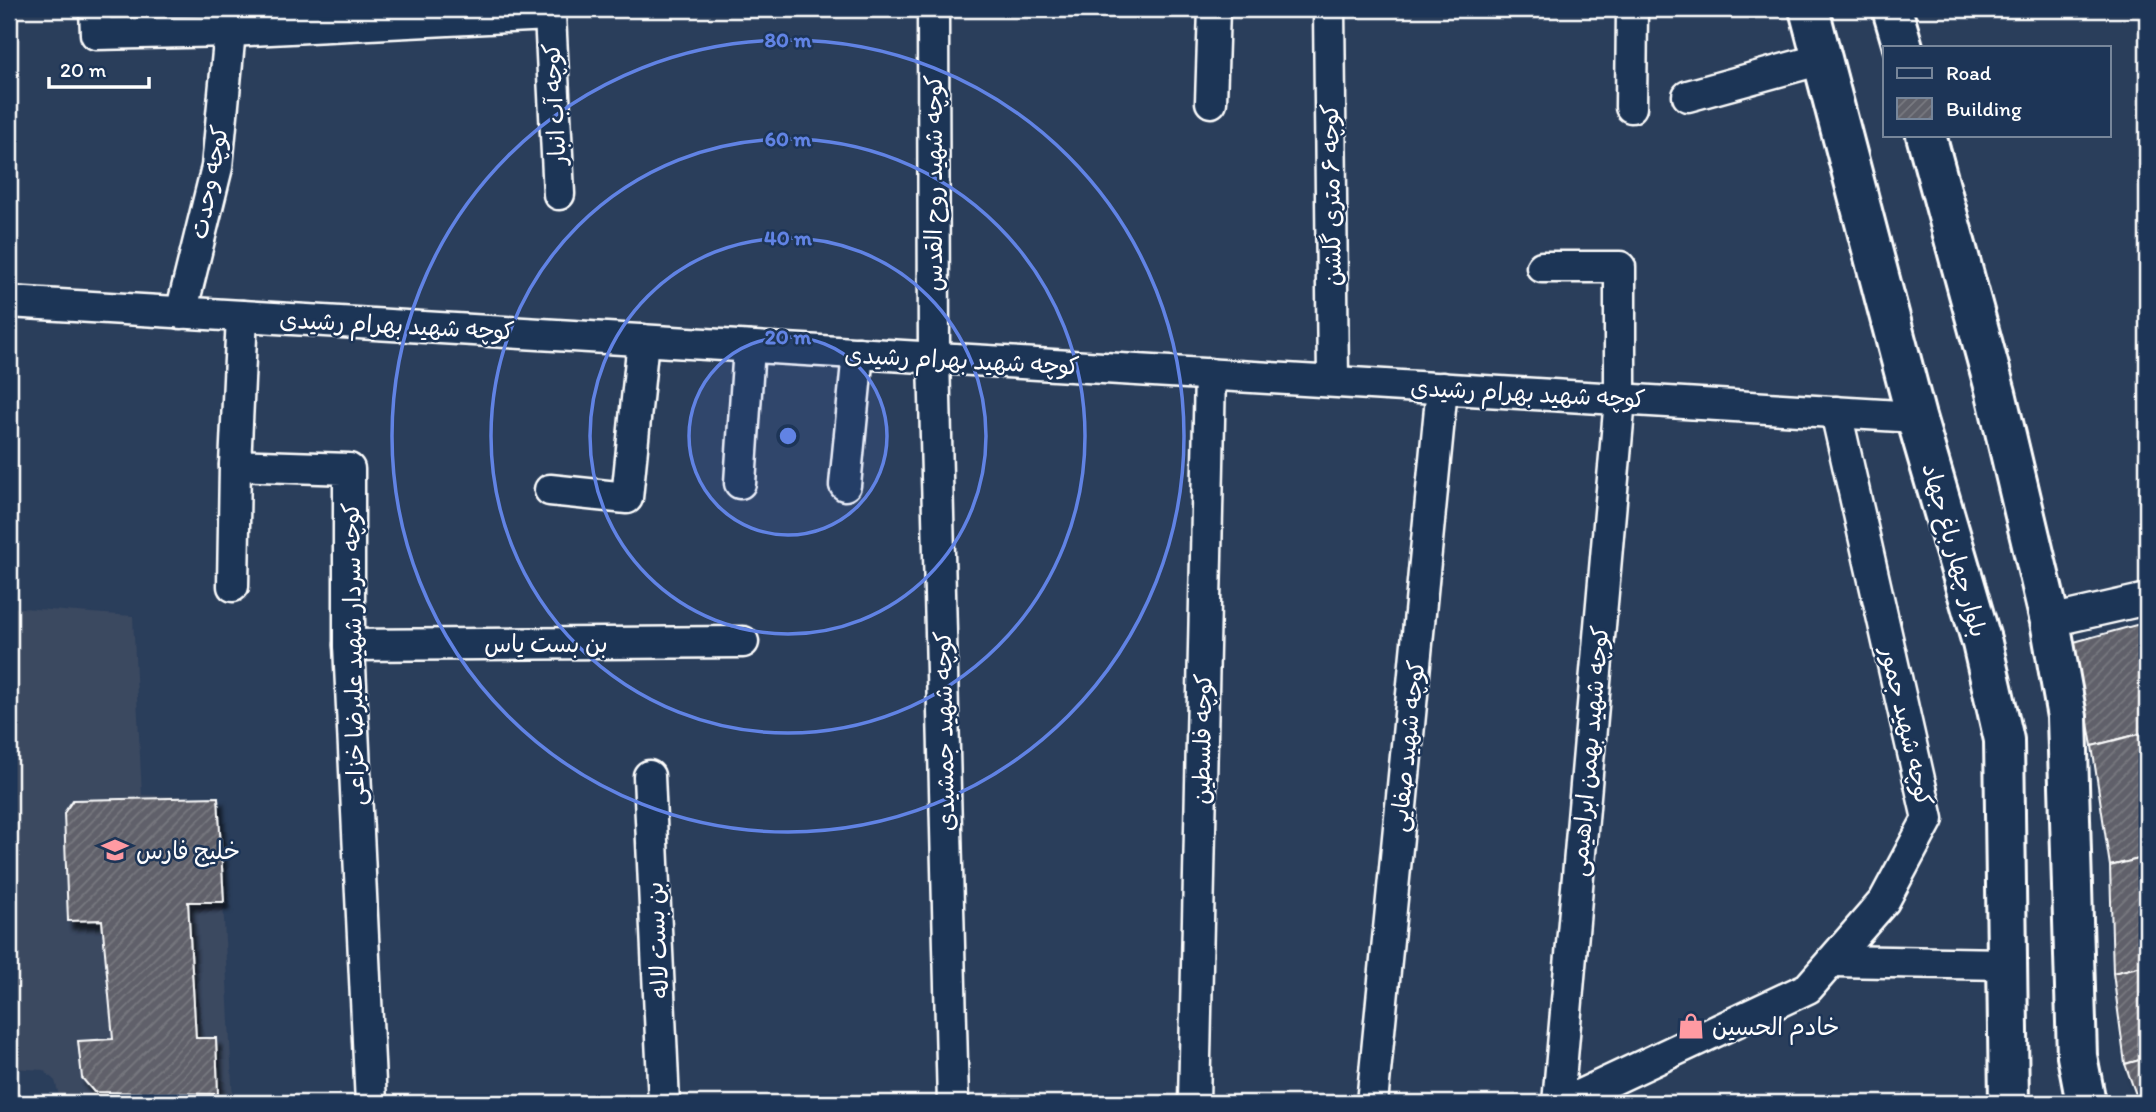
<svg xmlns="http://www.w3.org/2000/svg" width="2156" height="1112" font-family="Itim,'Playpen Sans Arabic',sans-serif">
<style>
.built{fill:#3a4860}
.building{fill:url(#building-hatch);stroke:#fff;stroke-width:2;filter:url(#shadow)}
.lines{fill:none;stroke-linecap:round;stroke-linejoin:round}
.minor-casing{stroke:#fff;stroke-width:35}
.tertiary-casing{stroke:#fff;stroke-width:44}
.minor{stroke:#1d3557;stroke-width:30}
.tertiary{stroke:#1d3557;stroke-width:38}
.ring{fill:none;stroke:#6183e4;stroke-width:3.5}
.labels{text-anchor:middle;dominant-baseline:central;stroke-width:5;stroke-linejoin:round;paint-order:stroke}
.street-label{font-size:24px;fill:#fff;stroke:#1d3557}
.poi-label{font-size:24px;fill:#fff;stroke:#1d3557;text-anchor:start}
.centre{fill:#6183e4;stroke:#1d3557;stroke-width:3.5}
.ring-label{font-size:21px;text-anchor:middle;font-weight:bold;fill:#6183e4;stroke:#1d3557;stroke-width:5;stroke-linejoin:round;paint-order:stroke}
</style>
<defs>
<pattern id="building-hatch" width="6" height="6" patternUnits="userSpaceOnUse" patternTransform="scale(1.75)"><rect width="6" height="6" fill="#60616a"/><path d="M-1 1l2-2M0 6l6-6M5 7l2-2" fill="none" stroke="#787980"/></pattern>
<filter id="shadow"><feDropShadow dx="4.5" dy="8" stdDeviation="2" flood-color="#0009"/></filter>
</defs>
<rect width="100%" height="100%" fill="#2a3e5b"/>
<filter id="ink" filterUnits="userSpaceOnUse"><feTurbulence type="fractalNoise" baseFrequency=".0143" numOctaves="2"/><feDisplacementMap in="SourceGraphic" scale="14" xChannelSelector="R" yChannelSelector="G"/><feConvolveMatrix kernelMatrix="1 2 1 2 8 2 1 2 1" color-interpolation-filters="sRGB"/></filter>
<g filter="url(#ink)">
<!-- built -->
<polygon class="built" points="9,607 133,616 142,795 218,797 233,1103 61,1103 55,1081 43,1070 9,1068"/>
<!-- building -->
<g class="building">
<polygon points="2147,622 2147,732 2092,746 2074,642"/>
<polygon points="2147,732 2147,857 2110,866 2092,746"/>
<polygon points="218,797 224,902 188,902 196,1038 216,1038 218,1094 94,1092 82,1078 78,1041 113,1039 102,920 68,921 64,813 73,800"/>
<polygon points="2147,857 2147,965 2113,973 2110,866"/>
<polygon points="2147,965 2147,1058 2125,1064 2113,973"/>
<polygon points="2147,1058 2147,1103 2139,1103 2125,1064"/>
</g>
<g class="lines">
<!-- minor casing -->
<g class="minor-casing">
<g id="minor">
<polyline points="95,9 96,34 230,31 550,15 559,194"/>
<polyline points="933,9 934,358 953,1103"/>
<polyline points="1329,9 1333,381"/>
<polyline points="1688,96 1822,59"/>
<polyline points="1211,102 1214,9"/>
<polyline points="1631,107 1632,9"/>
<polyline points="1542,267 1620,267 1620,399 1558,1103"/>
<polyline points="9,302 1916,417"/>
<polyline points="181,313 217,167 230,31 227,9"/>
<polyline points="242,316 235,465 349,469 349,645 371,1103"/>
<polyline points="740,483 749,347"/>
<polyline points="845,485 858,353"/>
<polyline points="550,490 627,498 643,340"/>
<polyline points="233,586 235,465"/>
<polyline points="2050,621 2147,599"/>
<polyline points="349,645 743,642"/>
<polyline points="649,776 664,1103"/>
<polyline points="1832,961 2006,964"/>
<polyline points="1194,1103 1210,374"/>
<polyline points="1372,1103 1442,388"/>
<polyline points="1563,1103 1808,988 1884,901 1928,819 1836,412"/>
</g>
</g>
<!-- tertiary casing -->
<g class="tertiary-casing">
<g id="tertiary">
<polyline points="1809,9 1916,417 1982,643 2004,740 2009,1103"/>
<polyline points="1892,9 1903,47"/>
<polyline points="1926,135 1996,393 2050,621 2067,717 2077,1056 2086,1103"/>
</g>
</g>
<!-- minor -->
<use href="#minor" class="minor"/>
<!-- tertiary -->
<use href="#tertiary" class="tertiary"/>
</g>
</g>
<!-- distance rings -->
<circle cx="788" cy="436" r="99" fill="#6183e4" fill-opacity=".12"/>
<g class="ring">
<circle cx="788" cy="436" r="99"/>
<circle cx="788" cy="436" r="198"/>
<circle cx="788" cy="436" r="297"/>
<circle cx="788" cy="436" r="396"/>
</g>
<!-- icons -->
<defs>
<g id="school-bare" transform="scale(2.1)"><path d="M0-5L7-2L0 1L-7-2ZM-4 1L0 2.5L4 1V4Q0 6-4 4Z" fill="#ff9aa2" stroke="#1d3557" stroke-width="2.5" paint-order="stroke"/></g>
<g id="shop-bare" transform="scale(2.1)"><path d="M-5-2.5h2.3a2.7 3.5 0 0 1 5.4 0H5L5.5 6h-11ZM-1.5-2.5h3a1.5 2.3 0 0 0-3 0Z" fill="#ff9aa2" stroke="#1d3557" stroke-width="2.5" paint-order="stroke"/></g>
</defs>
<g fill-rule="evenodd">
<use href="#school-bare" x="115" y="850"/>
<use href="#shop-bare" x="1691" y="1026"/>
</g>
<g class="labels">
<!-- street labels -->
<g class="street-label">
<text transform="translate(554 104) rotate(-93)">کوچه آب انبار</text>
<text transform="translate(209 182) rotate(-79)">کوچه وحدت</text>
<text transform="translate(933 183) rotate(-90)">کوچه شهید روح القدس</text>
<text transform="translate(1331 195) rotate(-91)">کوچه ۶ متری گلشن</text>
<text transform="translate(397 325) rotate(3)">کوچه شهید بهرام رشیدی</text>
<text transform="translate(962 360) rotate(3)">کوچه شهید بهرام رشیدی</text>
<text transform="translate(1528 393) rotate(3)">کوچه شهید بهرام رشیدی</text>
<text transform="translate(1955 550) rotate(74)">بلوار چهار باغ جهاد</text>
<text x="546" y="643">بن بست یاس</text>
<text transform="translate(353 654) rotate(-91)">کوچه سردار شهید علیرضا خزاعی</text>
<text transform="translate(1907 726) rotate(77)">کوچه شهید جمور</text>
<text transform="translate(944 731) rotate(-91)">کوچه شهید جمشیدی</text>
<text transform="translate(1202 739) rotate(-89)">کوچه فلسطین</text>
<text transform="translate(1407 746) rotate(-84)">کوچه شهید صفایی</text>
<text transform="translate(1589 751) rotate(-85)">کوچه شهید بهمن ابراهیمی</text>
<text transform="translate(657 940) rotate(-93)">بن بست لاله</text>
</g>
<!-- poi labels -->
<g class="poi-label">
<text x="136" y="850">خلیج فارس</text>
<text x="1712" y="1026">خادم الحسین</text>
</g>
</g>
<circle cx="788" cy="436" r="10" class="centre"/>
<g class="ring-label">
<text x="788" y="47">80 m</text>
<text x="788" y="146">60 m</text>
<text x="788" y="245">40 m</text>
<text x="788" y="344">20 m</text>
</g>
<!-- margin -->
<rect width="2156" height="1112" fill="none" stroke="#1d3557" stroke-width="35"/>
<rect x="18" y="18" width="2121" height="1077" fill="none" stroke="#fff" stroke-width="2.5" filter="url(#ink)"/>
<!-- legend -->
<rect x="1883" y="46" width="228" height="91" fill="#1d3557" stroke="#77869a" stroke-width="2"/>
<rect x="1897" y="68" width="35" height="10" fill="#1d3557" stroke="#77869a" stroke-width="2"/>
<text x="1946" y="80" font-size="21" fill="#ffffff">Road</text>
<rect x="1897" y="98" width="35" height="21" fill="url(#building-hatch)" stroke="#77869a" stroke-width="2"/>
<text x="1946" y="116" font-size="21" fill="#ffffff">Building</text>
<!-- scale -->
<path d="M49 77v10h100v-10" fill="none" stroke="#ffffff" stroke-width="3.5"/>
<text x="60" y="77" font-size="21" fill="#ffffff" stroke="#1d3557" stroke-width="5" paint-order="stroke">20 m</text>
</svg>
